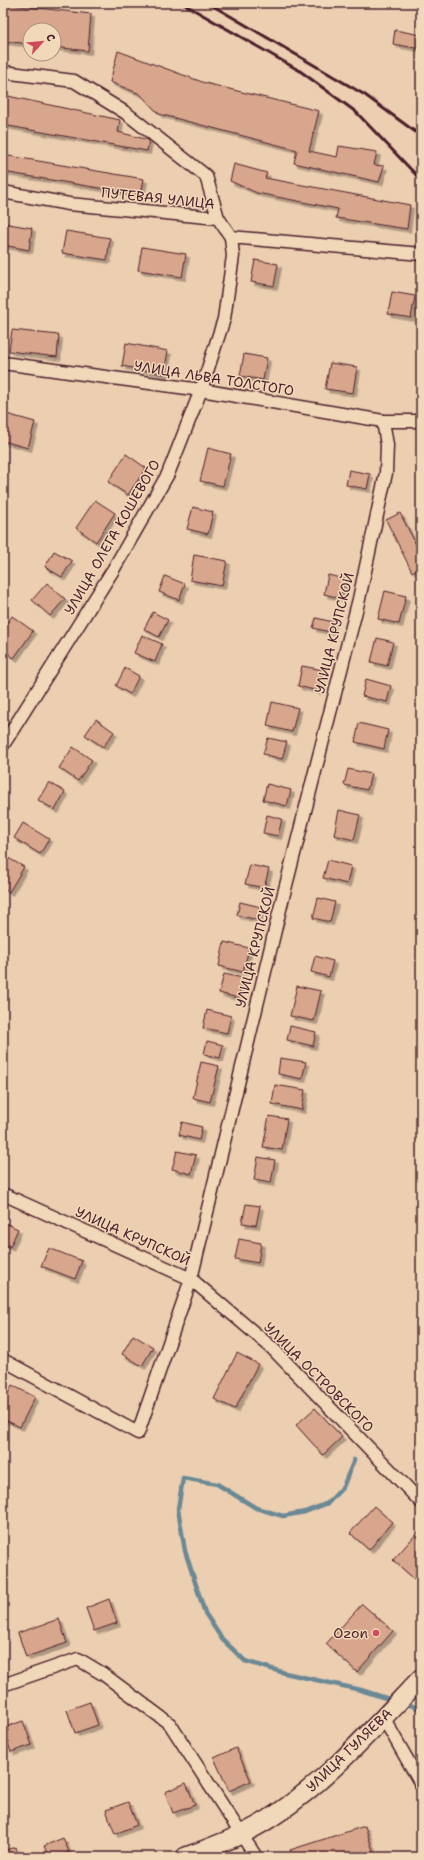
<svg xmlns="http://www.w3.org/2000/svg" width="424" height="1860" font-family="'Shantell Sans',sans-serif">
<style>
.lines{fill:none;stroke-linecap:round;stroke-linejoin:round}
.stream{stroke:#6a8995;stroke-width:4.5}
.building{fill:#d8a68c;stroke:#4a1f2b;filter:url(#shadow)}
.minor-casing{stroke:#4a1f2b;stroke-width:15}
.secondary-casing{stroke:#4a1f2b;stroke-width:21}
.minor{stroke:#f1d8b9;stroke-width:12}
.secondary{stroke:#f1d8b9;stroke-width:18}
.rail{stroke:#4a1f2b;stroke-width:3}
.poi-dot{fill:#d1495b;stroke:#f1d8b9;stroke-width:1.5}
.labels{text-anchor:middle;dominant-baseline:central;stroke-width:3;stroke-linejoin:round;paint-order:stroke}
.street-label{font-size:14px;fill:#4a1f2b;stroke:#f1d8b9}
.poi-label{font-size:14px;fill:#4a1f2b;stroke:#f1d8b9;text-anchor:end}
</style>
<defs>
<filter id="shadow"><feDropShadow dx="3.5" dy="3.5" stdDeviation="0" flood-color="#0004"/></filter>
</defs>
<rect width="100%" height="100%" fill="#ecceb0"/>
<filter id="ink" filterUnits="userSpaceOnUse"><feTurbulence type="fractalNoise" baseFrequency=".025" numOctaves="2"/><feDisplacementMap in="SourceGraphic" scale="8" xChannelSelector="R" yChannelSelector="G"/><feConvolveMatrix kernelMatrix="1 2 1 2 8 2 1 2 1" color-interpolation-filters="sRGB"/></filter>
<g filter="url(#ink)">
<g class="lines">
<!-- stream -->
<g class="stream">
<polyline points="354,1460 343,1487 328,1503 305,1512 283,1516 256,1508 217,1484 183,1478 178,1509 185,1551 205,1613 222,1639 245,1661 285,1673 361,1690 395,1701"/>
<polyline points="404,1703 421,1709"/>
</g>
</g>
<!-- building -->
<g class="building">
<polygon points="3,4 91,14 88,51 54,47 54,30 30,30 30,44 3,41"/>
<polygon points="395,30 421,35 421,49 393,44"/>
<polygon points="118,51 205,83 319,111 309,151 337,157 339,146 377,152 374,165 384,166 379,182 294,163 297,150 159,114 140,94 110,82"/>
<polygon points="3,95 120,120 118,132 149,140 147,151 3,125"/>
<polygon points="3,155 144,179 141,195 3,172"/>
<polygon points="234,164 267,173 265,178 410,205 407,229 336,218 338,209 257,193 230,181"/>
<polygon points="3,223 32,228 29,250 3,245"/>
<polygon points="66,231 110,238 107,260 62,253"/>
<polygon points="142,247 186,254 182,277 138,270"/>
<polygon points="255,260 278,264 274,286 251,282"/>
<polygon points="392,292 415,296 411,318 388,314"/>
<polygon points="12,330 59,335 57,357 9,351"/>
<polygon points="126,343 168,351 164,374 122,366"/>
<polygon points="244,354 267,358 263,380 240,376"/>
<polygon points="330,363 357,367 353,393 325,389"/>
<polygon points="3,413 35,422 28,448 3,441"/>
<polygon points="208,448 231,454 223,486 200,481"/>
<polygon points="126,454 146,468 128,495 108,482"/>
<polygon points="349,470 370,474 367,489 346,485"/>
<polygon points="95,500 115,513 96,542 76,528"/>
<polygon points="193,507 213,512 208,534 187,529"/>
<polygon points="400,513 421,554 421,567 412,572 386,520"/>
<polygon points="54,551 72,561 62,577 45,567"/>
<polygon points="194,555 227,561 222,586 190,580"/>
<polygon points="328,575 345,579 340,598 324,594"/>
<polygon points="165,576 185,584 179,600 159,592"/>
<polygon points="47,583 65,599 50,616 32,600"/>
<polygon points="385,591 406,596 399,624 378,619"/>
<polygon points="153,612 168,620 159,637 144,629"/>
<polygon points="12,616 33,631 14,658 3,650 3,629"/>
<polygon points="316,618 333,622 330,632 313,628"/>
<polygon points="142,635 162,644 155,662 134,653"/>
<polygon points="377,638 393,642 387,666 371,662"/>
<polygon points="302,666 323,670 318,691 298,686"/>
<polygon points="125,668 139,676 130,694 116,686"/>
<polygon points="366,679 391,686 387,702 362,696"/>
<polygon points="272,702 298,708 292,732 267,726"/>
<polygon points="96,719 114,732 103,747 85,735"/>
<polygon points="359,723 388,730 384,749 355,742"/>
<polygon points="268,738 287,742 282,759 263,754"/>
<polygon points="73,747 92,760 78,781 59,768"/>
<polygon points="348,769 371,774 367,790 344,785"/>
<polygon points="49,782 65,792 55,810 38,800"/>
<polygon points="267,784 291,790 287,806 263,800"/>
<polygon points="339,810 360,815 354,840 334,835"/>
<polygon points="267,815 282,819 278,836 263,833"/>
<polygon points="23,823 49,839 40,854 14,838"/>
<polygon points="3,855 24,867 9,892 3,888"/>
<polygon points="328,860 351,866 347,884 323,878"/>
<polygon points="250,865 269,869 264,888 245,884"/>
<polygon points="318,898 335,902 330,922 313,918"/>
<polygon points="240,902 261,907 258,920 237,915"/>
<polygon points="224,942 249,948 243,972 219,966"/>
<polygon points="315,956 333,961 329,977 311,972"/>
<polygon points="224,974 243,978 238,998 219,993"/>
<polygon points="297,986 321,991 314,1021 290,1016"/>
<polygon points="207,1010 231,1016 227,1033 203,1028"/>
<polygon points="290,1026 316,1032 313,1046 287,1040"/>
<polygon points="207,1041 223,1045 220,1058 204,1054"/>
<polygon points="280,1058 306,1062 302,1079 278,1074"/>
<polygon points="201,1062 219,1066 210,1102 193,1098"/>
<polygon points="275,1085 305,1090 302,1110 272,1104"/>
<polygon points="269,1116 287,1119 282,1150 263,1147"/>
<polygon points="182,1122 202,1127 199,1140 179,1135"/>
<polygon points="177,1151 196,1155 191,1174 172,1169"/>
<polygon points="258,1157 275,1160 271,1183 254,1180"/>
<polygon points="246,1204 260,1206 256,1225 242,1223"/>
<polygon points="3,1222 18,1229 10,1247 3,1244"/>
<polygon points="239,1239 261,1243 258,1263 235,1259"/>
<polygon points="49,1248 82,1261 75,1279 41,1266"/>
<polygon points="133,1335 153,1347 142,1366 122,1354"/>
<polygon points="237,1353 258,1364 235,1409 214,1399"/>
<polygon points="12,1385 35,1397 20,1427 3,1419 3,1404"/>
<polygon points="315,1408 342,1437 323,1455 296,1425"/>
<polygon points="374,1506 392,1522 369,1550 350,1533"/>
<polygon points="418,1532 421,1535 421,1585 393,1560"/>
<polygon points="109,1599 117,1623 94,1631 86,1608"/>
<polygon points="362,1604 393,1631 357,1672 326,1644"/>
<polygon points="59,1619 67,1643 26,1657 18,1633"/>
<polygon points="90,1702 98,1725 75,1733 67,1710"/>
<polygon points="23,1721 32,1745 11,1752 3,1728"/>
<polygon points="236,1748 251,1781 229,1791 214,1758"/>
<polygon points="186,1783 195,1805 173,1813 165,1792"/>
<polygon points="128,1802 137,1825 115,1834 106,1810"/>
<polygon points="365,1826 375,1857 292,1857 290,1850"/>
<polygon points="63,1838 69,1852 57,1857 49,1857 44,1846"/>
<polygon points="15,1847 19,1857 3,1857 3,1851"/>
</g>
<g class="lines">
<!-- minor casing -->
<g class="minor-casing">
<g id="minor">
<polyline points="3,72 74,81 126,113 206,176 218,218"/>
<polyline points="3,192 69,204 218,218 231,237 421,254"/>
<polyline points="3,363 201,390 383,421 421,421"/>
<polyline points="3,745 113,570 168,474 201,390 224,319 233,256 231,237"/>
<polyline points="3,1194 191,1279 282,901 359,599 386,473 387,445 383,421"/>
<polyline points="3,1360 138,1433 191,1279 271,1347 421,1502"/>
<polyline points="3,1685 78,1659 103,1674 170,1724 256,1857"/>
<polyline points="383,1717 421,1784"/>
</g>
</g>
<!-- secondary casing -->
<g class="secondary-casing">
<path id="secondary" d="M185 1857C217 1845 250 1833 278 1813 332 1776 376 1725 421 1678"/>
</g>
<!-- minor -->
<use href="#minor" class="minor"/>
<!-- secondary -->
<use href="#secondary" class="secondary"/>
<!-- rail -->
<g class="rail">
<polyline points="182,3 300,71 356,112 421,180"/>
<polyline points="208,3 365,95 421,136"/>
</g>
</g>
</g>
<!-- markers -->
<circle class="poi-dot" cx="376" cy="1633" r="4"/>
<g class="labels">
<!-- street labels -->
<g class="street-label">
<text transform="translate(158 198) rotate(6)">ПУТЕВАЯ УЛИЦА</text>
<text transform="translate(214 378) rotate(9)">УЛИЦА ЛЬВА ТОЛСТОГО</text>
<text transform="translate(112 537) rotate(-60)">УЛИЦА ОЛЕГА КОШЕВОГО</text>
<text transform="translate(334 633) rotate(-76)">УЛИЦА КРУПСКОЙ</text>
<text transform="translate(255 947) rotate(-76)">УЛИЦА КРУПСКОЙ</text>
<text transform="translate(133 1236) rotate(24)">УЛИЦА КРУПСКОЙ</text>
<text transform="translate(319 1377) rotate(45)">УЛИЦА ОСТРОВСКОГО</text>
<text transform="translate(349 1750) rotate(-44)">УЛИЦА ГУЛЯЕВА</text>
</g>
<!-- poi labels -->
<g class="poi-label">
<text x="368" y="1633">Ozon</text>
</g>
</g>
<!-- margin -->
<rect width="424" height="1860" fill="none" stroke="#f1d8b9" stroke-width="16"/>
<rect x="8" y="8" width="408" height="1844" fill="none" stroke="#4a1f2b" stroke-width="1.5" filter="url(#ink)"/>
<!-- north arrow -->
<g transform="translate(42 42) rotate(63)"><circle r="19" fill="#f1d8b9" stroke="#ae8e80"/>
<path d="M0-3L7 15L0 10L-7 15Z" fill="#d1495b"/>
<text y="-6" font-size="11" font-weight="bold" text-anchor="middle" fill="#4a1f2b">С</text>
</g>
</svg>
